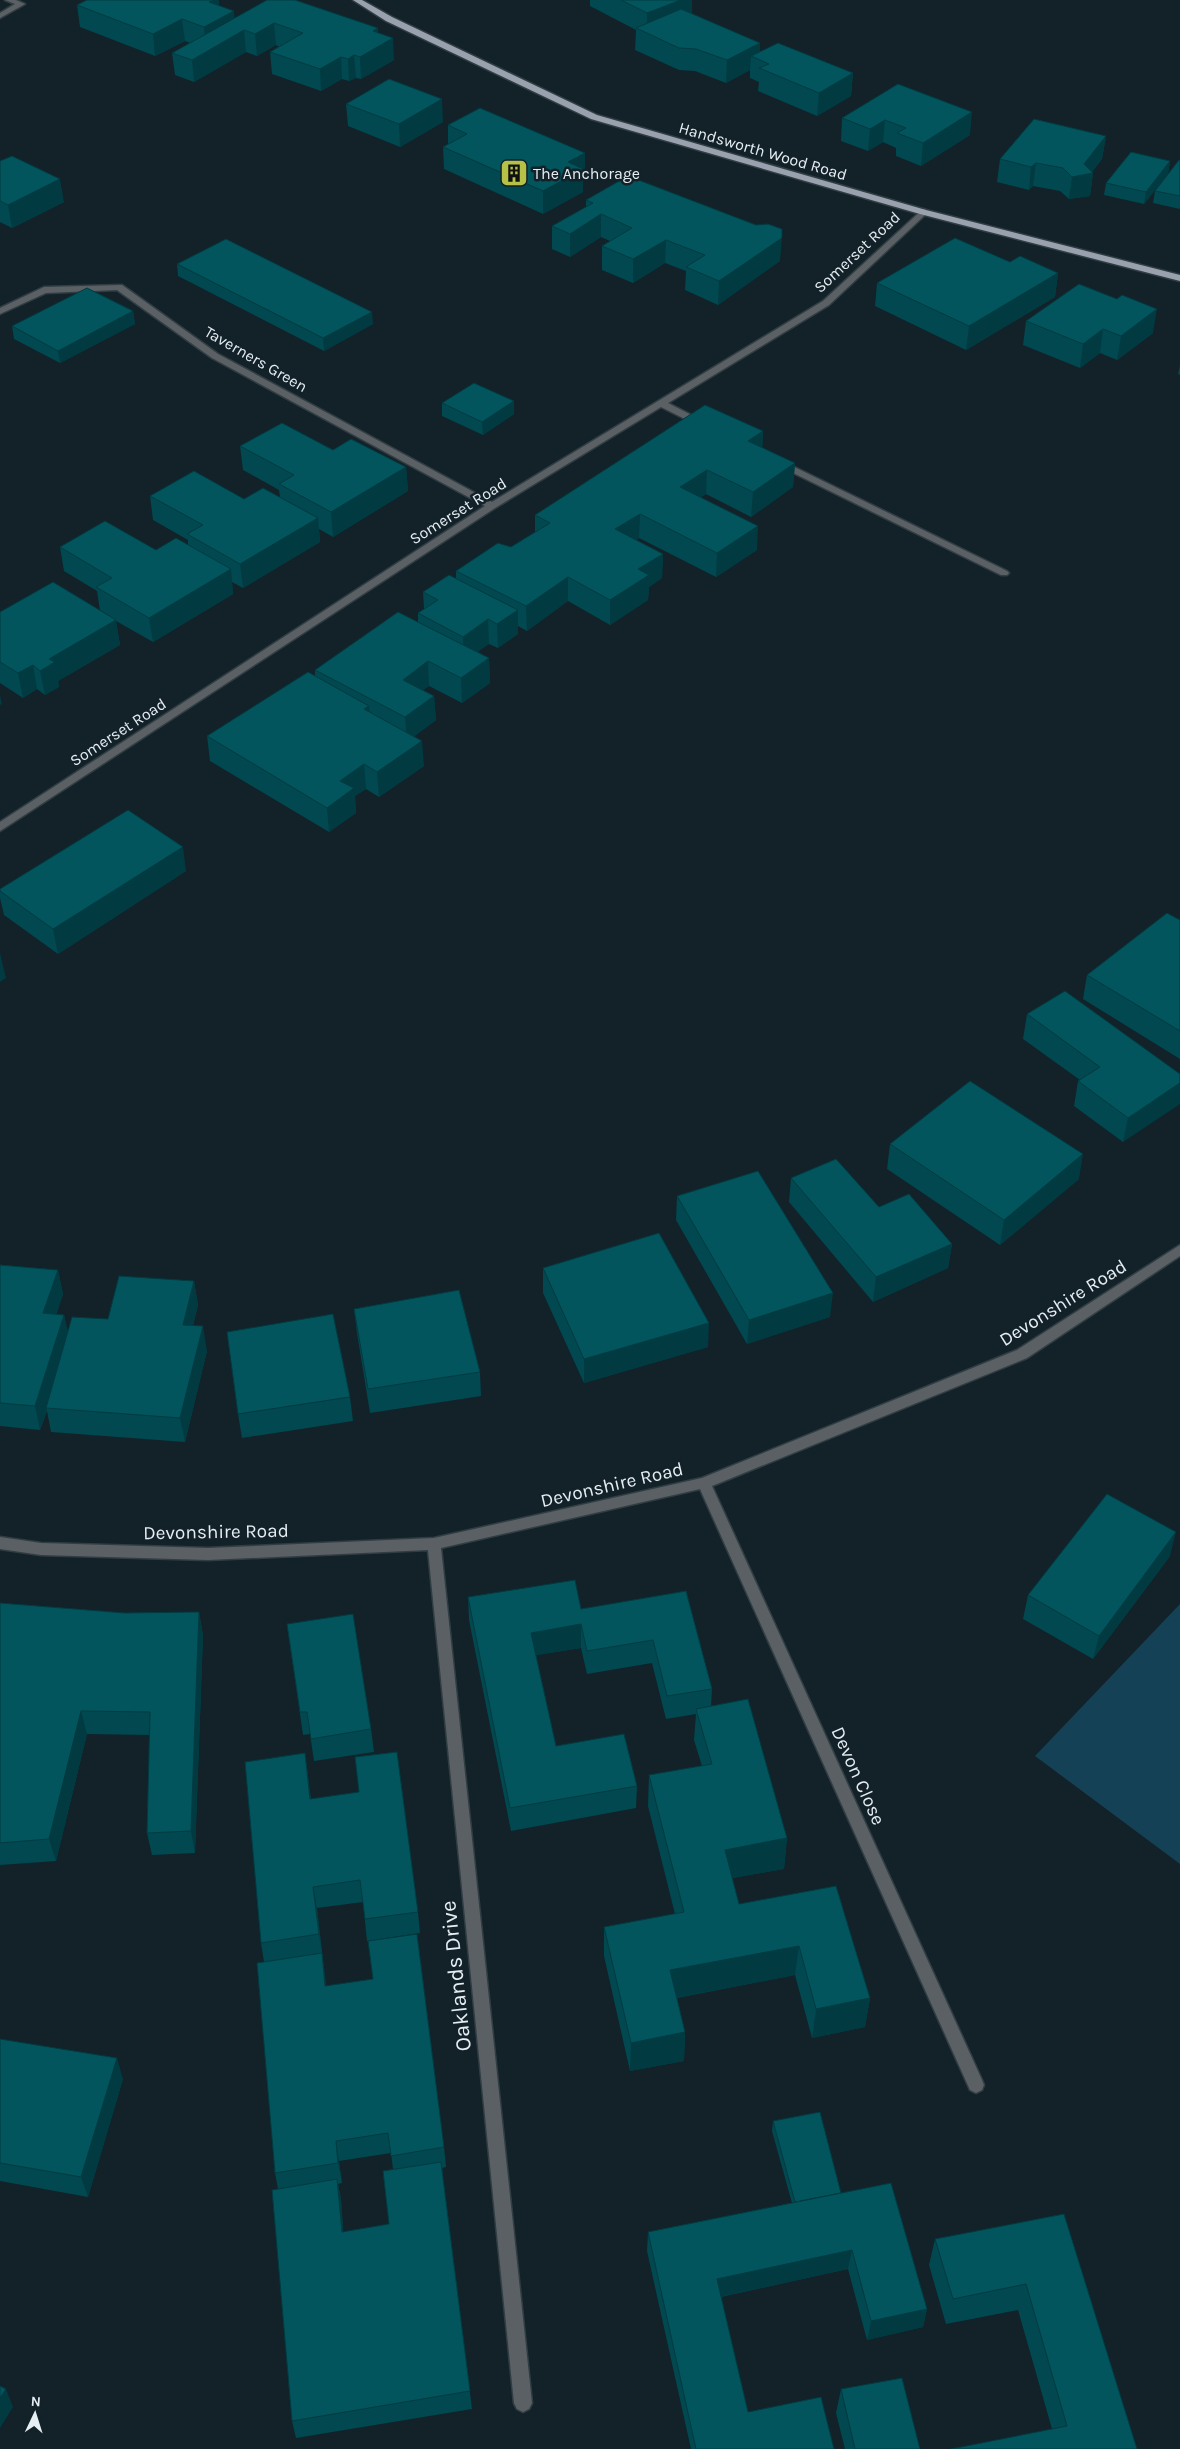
<svg xmlns="http://www.w3.org/2000/svg" width="1180" height="2449" font-family="Karla,sans-serif">
<style>
.green{fill:#144155}
.lines{fill:none;stroke-linecap:round;stroke-linejoin:round}
.minor-casing{stroke:#303e44;stroke-width:3}
.major-casing{stroke:#303e44;stroke-width:3}
.minor{fill:#5b6065;fill-rule:evenodd}
.major{fill:#98a1ad;fill-rule:evenodd}
.wall{fill:#024850;fill-rule:evenodd}
.shaded-wall{fill:#013b41}
.building{fill:#02545d;stroke:#013b41}
.labels{text-anchor:middle;dominant-baseline:central;stroke-width:5;stroke-linejoin:round;paint-order:stroke}
.far-street-label{font-size:16px;fill:#e5eef3;stroke:#132128}
.far-poi-label{font-size:16px;fill:#e5eef3;stroke:#132128;text-anchor:start}
.street-label{font-size:19px;fill:#e5eef3;stroke:#132128}
.near-street-label{font-size:22px;fill:#e5eef3;stroke:#132128}
</style>
<rect width="100%" height="100%" fill="#132128"/>
<!-- green -->
<polygon class="green" points="1180,1604 1180,1864 1035,1756"/>
<g class="lines">
<!-- minor casing -->
<g class="minor-casing">
<g id="minor">
<polygon points="5,0 16,0 25,4 0,18 0,13 15,4"/>
<polygon points="923,209 926,210 926,214 829,305 668,403 705,422 705,426 699,426 661,407 495,508 0,831 0,822 485,506 212,358 117,290 46,293 0,314 0,308 44,287 122,285 218,354 492,502 823,301"/>
<polygon points="780,460 1007,571 1009,573 1007,575 1001,575 777,465 775,463"/>
<polygon points="1180,1245 1180,1256 1027,1358 712,1486 982,2080 984,2085 982,2090 976,2093 970,2090 700,1489 441,1548 532,2403 529,2409 523,2412 517,2409 514,2403 428,1550 208,1560 41,1555 0,1549 0,1537 41,1543 208,1548 434,1538 702,1478 1017,1350"/>
</g>
</g>
<!-- major casing -->
<g class="major-casing">
<polygon id="major" points="353,0 362,0 392,17 597,115 926,210 1180,275 1180,281 920,214 591,119 386,21"/>
</g>
<!-- minor -->
<use href="#minor" class="minor"/>
<!-- major -->
<use href="#major" class="major"/>
</g>
<!-- wall -->
<g class="wall">
<polygon points="87,0 219,0 219,6 234,18 378,33 394,60 361,79 356,78 349,81 342,79 321,91 272,74 270,52 279,47 276,45 257,56 246,52 194,82 175,75 172,53 190,43 185,41 155,56 80,27 77,5"/>
<polygon points="590,0 692,0 692,14 760,43 760,52 853,73 851,96 817,116 758,91 759,82 750,78 750,70 726,83 695,71 679,70 635,50 636,30 590,6"/>
<polygon points="898,84 970,135 921,166 896,156 896,148 883,142 868,151 841,141 842,118"/>
<polygon points="346,104 443,122 400,147 348,126"/>
<polygon points="448,125 585,176 583,177 583,192 543,214 444,169 443,147 448,144"/>
<polygon points="1106,136 1102,159 1092,172 1093,173 1090,196 1069,199 1060,191 1033,186 1029,190 997,182 1000,159"/>
<polygon points="1180,160 1180,209 1153,203 1155,191"/>
<polygon points="0,161 64,202 12,228 0,222"/>
<polygon points="1170,161 1168,174 1144,204 1104,195 1106,183"/>
<polygon points="586,200 780,261 718,305 685,290 686,271 665,263 633,283 602,270 602,246 610,241 601,237 570,257 552,249 552,226 586,208"/>
<polygon points="1010,262 1058,273 1055,297 966,350 875,306 877,283"/>
<polygon points="177,264 373,324 324,351 178,276"/>
<polygon points="1117,299 1153,333 1117,360 1100,353 1080,368 1023,345 1026,321"/>
<polygon points="133,311 135,324 60,363 14,339 12,326"/>
<polygon points="1180,365 1180,375 1178,374"/>
<polygon points="442,403 514,414 483,435 442,416"/>
<polygon points="763,431 762,448 795,463 793,487 751,517 706,494 701,497 757,550 716,577 639,538 636,540 663,554 662,578 649,587 648,600 610,625 568,601 527,631 518,626 518,634 498,648 489,644 477,652 489,658 490,683 462,703 429,686 423,690 434,696 436,720 414,736 424,766 379,797 366,789 355,796 356,813 329,832 210,761 207,736 315,676 315,670 418,623 418,613 424,609 423,592 456,578 456,571 511,547 535,532 535,515"/>
<polygon points="240,446 333,450 406,467 408,491 333,537 319,529 320,542 243,588 232,582 233,594 153,642 116,621 120,645 58,681 59,687 45,695 37,689 23,698 0,683 0,612 100,611 97,591 64,571 60,547 156,550 188,545 188,540 153,520 150,496 244,499 280,497 279,490 243,470"/>
<polygon points="186,871 58,954 4,915 0,898 0,889"/>
<polygon points="1180,920 1180,1059 1083,999 1087,975"/>
<polygon points="1027,1014 1180,1074 1123,1142 1074,1106 1078,1081 1080,1080 1023,1039"/>
<polygon points="890,1144 1079,1179 1000,1245 887,1169"/>
<polygon points="791,1178 879,1207 952,1244 948,1268 873,1302 789,1202"/>
<polygon points="677,1196 830,1317 747,1344 676,1220"/>
<polygon points="0,1265 58,1270 63,1294 56,1315 64,1315 68,1333 108,1319 194,1281 198,1305 193,1326 207,1351 185,1442 51,1432 47,1411 40,1430 0,1426"/>
<polygon points="543,1268 708,1347 584,1383 543,1293"/>
<polygon points="354,1309 480,1372 481,1396 370,1413 357,1333"/>
<polygon points="350,1397 353,1421 242,1438 238,1414"/>
<polygon points="1170,1556 1093,1659 1023,1619 1028,1595"/>
<polygon points="686,1591 712,1689 711,1706 787,1838 784,1869 732,1878 739,1904 836,1886 870,1998 865,2027 812,2038 795,1975 677,1998 685,2032 684,2061 630,2071 604,1956 604,1927 675,1914 648,1806 649,1775 702,1766 694,1740 696,1714 666,1719 652,1663 587,1674 581,1648 536,1655 556,1746 637,1786 636,1808 511,1831 469,1620 468,1597 581,1609"/>
<polygon points="0,1603 125,1613 199,1612 203,1636 195,1853 152,1855 147,1833 150,1735 87,1734 56,1861 0,1865"/>
<polygon points="287,1624 371,1729 374,1752 314,1761 310,1734 303,1735"/>
<path d="M305 1753 311 1799 418 1912 420 1933 367 1941 363 1902 317 1908 326 1986 444 2147 446 2167 442 2168 472 2409 296 2438 292 2421 278 2189 275 2173 264 1962 261 1943ZM391 2153 393 2169 389 2224 343 2232 341 2199 338 2184 342 2183 339 2161Z"/>
<polygon points="0,2039 123,2079 88,2197 0,2181"/>
<polygon points="773,2121 841,2193 927,2309 923,2327 867,2340 848,2269 721,2297 748,2412 834,2449 691,2449 647,2251 648,2232 792,2203 772,2131"/>
<polygon points="1064,2214 1137,2449 1052,2429 1018,2310 946,2324 929,2265 935,2239"/>
<polygon points="841,2389 920,2449 845,2449 836,2413"/>
</g>
<!-- shaded-wall -->
<g class="shaded-wall">
<polygon points="214,0 219,0 220,18 234,11 236,33 206,49 204,27 209,2"/>
<polygon points="681,0 692,0 692,17 647,33 647,13"/>
<polygon points="182,19 185,41 155,56 153,34"/>
<polygon points="274,23 276,45 257,56 255,34"/>
<polygon points="378,28 379,46 393,38 394,60 361,79 360,57 373,31"/>
<polygon points="244,30 246,52 194,82 192,60"/>
<polygon points="760,43 760,60 751,56 750,70 726,83 727,60"/>
<polygon points="354,55 356,78 349,81 348,59"/>
<polygon points="341,57 342,79 321,91 320,69"/>
<polygon points="853,73 851,96 817,116 819,93"/>
<polygon points="442,99 443,122 400,147 399,124"/>
<polygon points="972,112 970,135 921,166 923,143"/>
<polygon points="885,120 883,142 868,151 870,129"/>
<polygon points="1106,136 1102,159 1091,173 1093,173 1090,196 1069,199 1072,177 1084,164"/>
<polygon points="585,153 585,176 583,177 583,192 543,214 543,191 568,162"/>
<polygon points="1170,161 1168,174 1144,204 1146,192"/>
<polygon points="1036,163 1033,186 1029,190 1031,167"/>
<polygon points="60,179 64,202 12,228 8,205"/>
<polygon points="601,214 601,237 570,257 570,234"/>
<polygon points="782,238 780,261 718,305 719,281"/>
<polygon points="666,240 665,263 633,283 633,259"/>
<polygon points="1058,273 1055,297 966,350 969,326"/>
<polygon points="1157,309 1153,333 1117,360 1121,336"/>
<polygon points="133,311 135,324 60,363 58,351"/>
<polygon points="372,312 373,324 324,351 323,338"/>
<polygon points="1103,329 1100,353 1080,368 1083,344"/>
<polygon points="514,401 514,414 483,435 482,422"/>
<polygon points="763,431 762,455 748,441"/>
<polygon points="795,463 793,487 751,517 753,492"/>
<polygon points="406,467 408,491 333,537 331,512"/>
<polygon points="707,470 706,494 680,511 680,487"/>
<polygon points="640,514 639,538 615,553 615,529"/>
<polygon points="318,518 320,542 243,588 240,564"/>
<polygon points="758,526 757,550 716,577 717,553"/>
<polygon points="663,554 662,578 649,587 648,600 610,625 610,600 638,569"/>
<polygon points="231,569 233,594 153,642 149,618"/>
<polygon points="568,577 568,601 527,631 526,606"/>
<polygon points="518,610 518,634 498,648 497,624"/>
<polygon points="488,619 489,644 464,661 463,637"/>
<polygon points="116,620 120,645 58,681 59,687 45,695 40,671 49,659"/>
<polygon points="489,658 490,683 462,703 461,678"/>
<polygon points="428,661 429,686 404,704 403,680"/>
<polygon points="33,665 37,689 23,698 18,673"/>
<polygon points="0,695 2,704 0,705"/>
<polygon points="434,696 436,720 407,742 405,717"/>
<polygon points="369,706 371,730 364,709"/>
<polygon points="422,741 424,766 379,797 377,772"/>
<polygon points="364,764 366,789 355,796 356,813 329,832 327,808 340,781"/>
<polygon points="183,847 186,871 58,954 53,929"/>
<polygon points="0,953 6,978 0,982"/>
<polygon points="1180,1083 1180,1104 1123,1142 1128,1118"/>
<polygon points="1083,1154 1079,1179 1000,1245 1004,1220"/>
<polygon points="952,1244 948,1268 873,1302 876,1277"/>
<polygon points="58,1270 63,1294 49,1338 43,1313"/>
<polygon points="194,1281 198,1305 187,1350 183,1325"/>
<polygon points="833,1293 830,1317 747,1344 749,1320"/>
<polygon points="64,1315 69,1340 46,1408 47,1411 40,1430 35,1406"/>
<polygon points="709,1323 708,1347 584,1383 584,1359"/>
<polygon points="203,1326 207,1351 185,1442 180,1418"/>
<polygon points="1176,1532 1170,1556 1093,1659 1099,1636"/>
<polygon points="199,1612 203,1636 195,1853 191,1831"/>
<polygon points="581,1624 581,1648 532,1656 531,1633"/>
<polygon points="81,1711 87,1734 56,1861 49,1839"/>
<polygon points="305,1753 308,1776 313,1822 310,1799"/>
<polygon points="787,1838 784,1869 723,1880 725,1850"/>
<polygon points="313,1887 317,1908 322,1955 319,1934"/>
<polygon points="799,1946 795,1975 669,1999 670,1970"/>
<polygon points="322,1953 325,1974 328,2007 325,1986"/>
<polygon points="870,1998 865,2027 812,2038 816,2009"/>
<polygon points="685,2032 684,2061 630,2071 631,2043"/>
<polygon points="117,2058 123,2079 88,2197 81,2177"/>
<polygon points="336,2141 339,2161 342,2183 338,2163"/>
<polygon points="337,2179 341,2199 345,2252 342,2232"/>
<polygon points="852,2250 848,2269 715,2298 717,2279"/>
<polygon points="927,2309 923,2327 867,2340 871,2321"/>
<polygon points="6,2389 13,2407 0,2428 0,2398"/>
</g>
<!-- building -->
<g class="building">
<polygon points="87,0 214,0 209,2 234,11 204,27 182,19 153,34 77,5"/>
<polygon points="267,0 295,0 378,28 373,31 393,38 360,57 354,55 348,59 341,57 320,69 270,52 303,33 274,23 255,34 244,30 192,60 172,53"/>
<polygon points="621,0 681,0 647,13"/>
<polygon points="681,9 760,43 727,60 696,49 679,48 636,28"/>
<polygon points="778,43 853,73 819,93 759,68 769,64 751,56"/>
<polygon points="389,79 442,99 399,124 346,104"/>
<polygon points="898,84 972,112 923,143 897,133 906,128 885,120 870,129 842,118"/>
<polygon points="480,108 585,153 568,162 583,169 543,191 443,147 467,134 448,125"/>
<polygon points="1034,119 1106,136 1084,164 1093,173 1072,177 1063,168 1036,163 1031,167 1000,159"/>
<polygon points="1131,152 1170,161 1146,192 1106,183"/>
<polygon points="12,156 60,179 8,205 0,201 0,161"/>
<polygon points="1179,160 1180,160 1180,196 1155,191"/>
<polygon points="628,176 756,225 768,224 782,229 782,238 719,281 686,267 705,255 666,240 633,259 602,246 632,228 601,214 570,234 552,226 593,203 586,200"/>
<polygon points="955,238 1010,262 1020,256 1058,273 969,326 877,283"/>
<polygon points="226,239 372,312 323,338 177,264"/>
<polygon points="1079,284 1117,299 1122,295 1157,309 1121,336 1103,329 1083,344 1026,321"/>
<polygon points="87,288 133,311 58,351 12,326"/>
<polygon points="474,383 514,401 482,422 442,403"/>
<polygon points="705,405 763,431 748,441 795,463 753,492 707,470 680,487 758,526 717,553 640,514 615,529 663,554 638,569 649,575 610,600 568,577 526,606 456,571 498,543 511,547 550,523 535,515"/>
<polygon points="282,423 333,450 351,439 406,467 331,512 279,484 294,475 240,446"/>
<polygon points="194,471 244,499 263,488 318,518 240,564 187,534 203,525 150,496"/>
<polygon points="105,521 156,550 176,538 231,569 149,618 96,587 112,578 60,547"/>
<polygon points="449,575 518,610 497,624 488,619 463,637 418,613 438,600 423,592"/>
<polygon points="53,582 116,620 49,659 55,662 40,671 33,665 18,673 0,662 0,612"/>
<polygon points="398,612 489,658 461,678 428,661 403,680 434,696 405,717 315,670"/>
<polygon points="308,672 369,706 364,709 422,741 377,772 364,764 340,781 354,788 327,808 207,736"/>
<polygon points="128,810 183,847 53,929 0,891 0,889"/>
<polygon points="1167,913 1180,920 1180,1031 1087,975"/>
<polygon points="1065,991 1180,1074 1180,1083 1128,1118 1078,1081 1100,1067 1027,1014"/>
<polygon points="970,1081 1083,1154 1004,1220 890,1144"/>
<polygon points="836,1159 879,1207 909,1194 952,1244 876,1277 791,1178"/>
<polygon points="758,1171 833,1293 749,1320 677,1196"/>
<polygon points="659,1233 709,1323 584,1359 543,1268"/>
<polygon points="0,1265 58,1270 43,1313 64,1315 35,1406 0,1403"/>
<polygon points="119,1276 194,1281 183,1325 203,1326 180,1418 46,1408 72,1317 108,1319"/>
<polygon points="459,1290 480,1372 368,1389 354,1309"/>
<polygon points="333,1314 350,1397 238,1414 227,1332"/>
<polygon points="1107,1494 1176,1532 1099,1636 1028,1595"/>
<polygon points="575,1580 581,1609 686,1591 712,1689 667,1696 653,1640 587,1651 581,1624 531,1633 556,1746 624,1734 637,1786 510,1808 468,1597"/>
<polygon points="0,1603 125,1613 199,1612 191,1831 147,1833 150,1712 81,1711 49,1839 0,1843"/>
<polygon points="353,1614 371,1729 311,1739 307,1712 300,1712 287,1624"/>
<polygon points="748,1699 787,1838 725,1850 739,1904 836,1886 870,1998 816,2009 799,1946 670,1970 685,2032 631,2043 604,1927 684,1912 649,1775 712,1764 696,1709"/>
<polygon points="397,1752 418,1912 365,1919 360,1880 313,1887 319,1934 261,1943 245,1762 305,1753 310,1799 359,1792 355,1757"/>
<polygon points="417,1934 444,2147 391,2156 388,2133 336,2141 338,2163 275,2173 257,1963 322,1953 325,1986 373,1979 368,1941"/>
<polygon points="0,2039 117,2058 81,2177 0,2163"/>
<polygon points="820,2112 841,2193 795,2202 773,2121"/>
<polygon points="441,2162 470,2391 292,2421 272,2190 337,2179 342,2232 389,2224 383,2171"/>
<polygon points="891,2183 927,2309 871,2321 852,2250 717,2279 748,2412 821,2397 834,2449 696,2449 648,2232"/>
<polygon points="1064,2214 1137,2449 951,2449 1067,2426 1026,2284 953,2299 935,2239"/>
<polygon points="902,2378 920,2449 855,2449 841,2389"/>
<polygon points="0,2386 6,2389 0,2398"/>
</g>
<!-- icons -->
<defs>
<g id="building-square" transform="scale(1.4375)"><rect x="-9" y="-9" width="18" height="18" rx="4" fill="#b6c148" stroke="#132128"/><path d="M-4-6H4V6H1V3H-1V6H-4ZM-2.5-4.3h1.7v1.8h-1.7ZM.8-4.3h1.7v1.8H.8ZM-2.5-1h1.7V.8h-1.7ZM.8-1h1.7V.8H.8Z" fill="#111"/></g>
</defs>
<g fill-rule="evenodd">
<use href="#building-square" x="514" y="173"/>
</g>
<g class="labels">
<!-- far-street labels -->
<g class="far-street-label">
<text transform="translate(763 151) rotate(16)">Handsworth Wood Road</text>
<text transform="translate(857 252) rotate(-43)">Somerset Road</text>
<text transform="translate(256 359) rotate(30)">Taverners Green</text>
<text transform="translate(458 511) rotate(-32)">Somerset Road</text>
<text transform="translate(118 732) rotate(-33)">Somerset Road</text>
</g>
<!-- far-poi labels -->
<g class="far-poi-label">
<text x="533" y="173">The Anchorage</text>
</g>
<!-- street labels -->
<g class="street-label">
<text transform="translate(1063 1303) rotate(-32)">Devonshire Road</text>
<text transform="translate(612 1485) rotate(-13)">Devonshire Road</text>
<text transform="translate(216 1532) rotate(-1)">Devonshire Road</text>
<text transform="translate(858 1776) rotate(66)">Devon Close</text>
</g>
<!-- near-street labels -->
<g class="near-street-label">
<text transform="translate(456 1976) rotate(-96)">Oaklands Drive</text>
</g>
</g>
<!-- north arrow -->
<g transform="translate(35 2414) rotate(4)" stroke="#132128" stroke-width="4" paint-order="stroke">
<path d="M0-4L9 19L0 12L-9 19Z" fill="#e5eef3"/>
<text y="-8" font-size="14" font-weight="bold" text-anchor="middle" fill="#e5eef3">N</text>
</g>
</svg>
